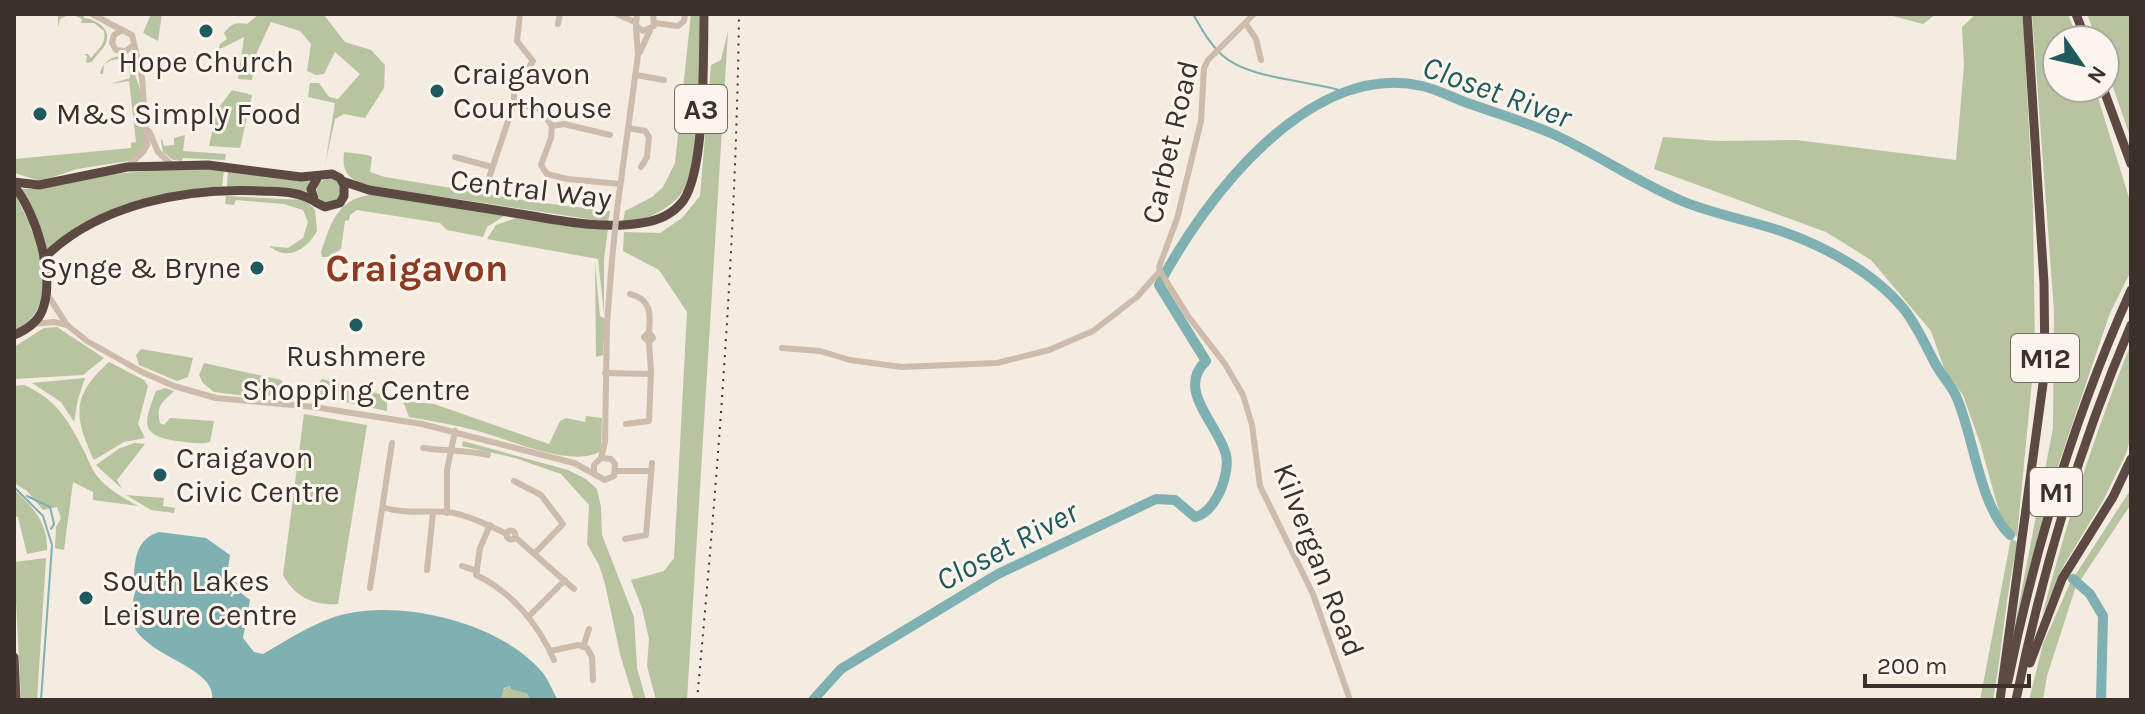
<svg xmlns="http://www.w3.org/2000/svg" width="2145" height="714" font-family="Karla,sans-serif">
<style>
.green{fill:#b8c4a0}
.water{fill:#7fb0b2}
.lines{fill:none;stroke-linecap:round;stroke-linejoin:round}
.stream{stroke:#7fb0b2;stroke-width:2}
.river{stroke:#7fb0b2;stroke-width:10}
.minor{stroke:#cdbbac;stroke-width:6}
.highway{stroke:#5c4a42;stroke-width:9}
.rail{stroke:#3b302b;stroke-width:2;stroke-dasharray:2 6;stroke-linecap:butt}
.minor-bridge{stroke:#cdbbac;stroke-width:6}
.poi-dot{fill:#1f5a5e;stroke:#fbf5ee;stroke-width:3}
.labels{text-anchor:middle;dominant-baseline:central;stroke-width:6;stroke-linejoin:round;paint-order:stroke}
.shield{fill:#fbf5ee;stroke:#756b66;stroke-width:2}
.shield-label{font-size:28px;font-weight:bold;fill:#3b302b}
.poi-label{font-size:30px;fill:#3b302b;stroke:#fbf5ee;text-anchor:start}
.street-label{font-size:30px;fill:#3b302b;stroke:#fbf5ee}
.water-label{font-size:32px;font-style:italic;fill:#1f5a5e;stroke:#fbf5ee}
.district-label{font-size:38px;font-weight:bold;fill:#8c3b22;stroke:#fbf5ee}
</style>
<rect width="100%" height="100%" fill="#f4ebe1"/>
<!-- green -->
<g class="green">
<path d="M58 14H84V18C95 19 114 29 105 45 101 52 96 55 92 62L86 63 87 56 84 54H88L91 58C99 48 106 45 104 31L94 23H81L82 19 71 14 60 19 58 28Z"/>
<polygon points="151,14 162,14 158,41 143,33"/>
<path d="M259 14 324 15 345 42 371 50 385 65 384 88 365 118 344 114 335 119 325 165 335 103 308 97 310 83H319L329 97 338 99 360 74 335 52 324 74 316 75 307 71 311 44 300 31 271 22 257 52 252 80 238 79 244 37 218 50 220 44 227 39 224 33C231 24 235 22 247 24Z"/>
<path d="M691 14H699C699 50 703 160 686 187 674 207 647 222 623 222L625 211 652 197 663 187 675 163Z"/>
<polygon points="1885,14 1936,14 1923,24"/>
<polygon points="1976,14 2023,14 2033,206 2035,350 2017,537 2002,522 1980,443 1963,395 1945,371 1931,331 1871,260 1826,232 1654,169 1663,137 1718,141 1796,140 1956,160 1964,65 1962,27"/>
<polygon points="2032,14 2068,14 2078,40 2057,40 2057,88 2095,88 2131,204 2131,271 2110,313 2058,466 2012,640 2053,428 2054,311"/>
<polygon points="2087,14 2131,14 2131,139 2105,64 2105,40 2097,40"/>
<polygon points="728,31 687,700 656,700 647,666 649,639 642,608 631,580 664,571 674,558 687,312 659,270 623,251 624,232 660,233 682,218 700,196 711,65 721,60"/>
<path d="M120 56C140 63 151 131 143 150 141 154 138 157 135 160L77 169 41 181 14 173V159L131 148V143L136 142 129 81 110 84 130 78 129 61C122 57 109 59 104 65L103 74H100C102 64 109 57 120 56Z"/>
<polygon points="232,90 252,95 240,148 209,146 217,110"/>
<polygon points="185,135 183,151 226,154 225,160 183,158 182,161 173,160 163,152 161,140 162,139 164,146 174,145 174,138"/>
<path d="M344 152 368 155 372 157 370 172 385 177 535 202 610 211 608 222 365 185C347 178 342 172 344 152Z"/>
<polygon points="181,168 224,170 222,186 199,188 137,201 47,252 36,216 21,189 39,189 113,174"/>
<polygon points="228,170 311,181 308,192 289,189 227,186"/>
<circle cx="329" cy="191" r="12"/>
<path d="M14 193C34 227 67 309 14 330Z"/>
<path d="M377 194 504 216 487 227 483 237 447 230 440 223 357 210 350 215 349 220 345 221 341 249 329 257H322L321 252C332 220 338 197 377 194Z"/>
<path d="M226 196 306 200 315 210 317 231C307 249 288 262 269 246L288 248 303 238 308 222 303 210 284 204 236 200 234 205 225 204Z"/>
<polygon points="519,217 608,229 604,259 604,314 598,259 487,239 496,225"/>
<polygon points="595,263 600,316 605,319 603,355 596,357"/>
<polygon points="57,327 104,358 83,375 14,379 14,347 44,328"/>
<path d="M2131 344V436L2126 454 2103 501 2064 565 2042 616C2066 524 2095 432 2131 344Z"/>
<polygon points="141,349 193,358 188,377 177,381 139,365 136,355"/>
<path d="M109 362 144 380 148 386 138 424 145 438 124 442 94 460C74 416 71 396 109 362Z"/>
<polygon points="204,363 281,380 286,387 275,395 255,397 214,392 203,383 199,375"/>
<polygon points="85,378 78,399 74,422 61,402 32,383"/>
<polygon points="322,379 387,396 387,411 316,396 316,387"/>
<path d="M24 385C57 399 70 423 85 453 89 461 92 470 97 476 107 489 124 498 138 506L93 500V492L73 482 64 550 55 548 56 527 61 518 57 507 43 510 27 491 14 483V386Z"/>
<path d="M165 388 174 391C162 403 156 405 160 423L164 425 170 418 214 421 210 442C199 445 188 442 177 441 139 435 144 423 156 391Z"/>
<path d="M403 401 434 404 549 444 560 421 566 418 585 422 586 416 602 418 601 451C573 469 508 439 478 431 455 425 432 421 409 417Z"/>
<path d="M304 414 367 425 338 604C314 606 295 597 283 575Z"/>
<polygon points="463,441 568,470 586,479 597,489 601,507 602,535 634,617 637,668 646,700 634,700 620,654 605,584 599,565 587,544 589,505 561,474 515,458 462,446"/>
<polygon points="135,443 145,444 117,480 122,489 96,465 120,448"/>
<polygon points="2131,489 2131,504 2080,581 2074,577"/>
<path d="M14 490C33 506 48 524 47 550L27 554 18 517 14 516Z"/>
<polygon points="126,495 164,498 163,506 175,508 174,513 151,510"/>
<path d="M2011 538 2018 543C2005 594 2003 648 1993 700H1980Z"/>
<polygon points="46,558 37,700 21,700 14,562"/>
<polygon points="2070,583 2076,586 2047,676 2043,700 2029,700 2043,644"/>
<polygon points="507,686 524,691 531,700 500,700 501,693"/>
</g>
<!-- water -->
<path class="water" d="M159 532 206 538 230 555 227 575 238 584 230 596 232 597 237 590 250 600 243 638 254 652 263 654C289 639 316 621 345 614 406 600 503 624 543 673 549 681 553 692 558 700H531L526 693 511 689 510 686 504 688 500 700H212C218 665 138 657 131 618 130 609 135 595 136 586L148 588 150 585 134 577C135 557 137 539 159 532Z"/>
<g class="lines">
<!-- stream -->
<g class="stream">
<path d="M1193 14C1201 28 1209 43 1222 55 1249 80 1312 80 1346 92"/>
<polyline points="14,487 43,516 52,545 41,700"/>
<polyline points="27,496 50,507 54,524 51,529"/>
</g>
<!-- river -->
<g class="river">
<polyline points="2073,579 2090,594 2103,616 2101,700"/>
<path d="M813 700 841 669 998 574 1156 499 1175 500 1195 517C1205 515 1212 506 1217 497 1223 487 1229 467 1226 455 1219 425 1175 390 1206 361L1159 285C1204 199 1309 60 1422 86 1436 89 1449 96 1462 101 1492 112 1523 121 1553 134 1597 154 1637 182 1682 201 1713 214 1748 220 1781 231 1824 246 1873 272 1903 308 1917 325 1925 345 1936 365 1942 376 1951 385 1956 396 1974 436 1979 505 2010 535"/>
</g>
<!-- minor -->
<g class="minor">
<polyline points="92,14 122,30"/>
<polyline points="617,14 635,22"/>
<polyline points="637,14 636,26 643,31 654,26 653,14"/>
<polyline points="655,23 678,26 684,21 685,14"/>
<polyline points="558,24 560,14"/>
<polyline points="1246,24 1256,39 1261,60"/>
<polyline points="640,52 650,30"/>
<polyline points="636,75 664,80"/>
<polyline points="514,103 514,90 533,61 517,41 520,14"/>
<polyline points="552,126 551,138 541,165 547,174 567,179 620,184"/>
<polyline points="552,126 564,124 610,135"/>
<polyline points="628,128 645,131 649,137 647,157 641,167"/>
<polyline points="149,131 158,152 171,164"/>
<polyline points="455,157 492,167"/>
<polyline points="128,166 143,152 147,145 142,78 132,35 122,30 114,35 112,43 116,50 126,51 132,46"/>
<polyline points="489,178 514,103 540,109 552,126"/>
<polyline points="617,210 638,55 636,26"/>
<polyline points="1160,271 1188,316 1225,364 1243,395 1252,425 1260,486 1313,594 1350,700"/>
<polyline points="47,294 67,325 87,341 142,372 174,386 216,398 314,407 422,424 574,463 605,480 614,476 615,464 611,459 601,458 594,465 594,472"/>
<path d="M630 294C651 299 651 314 649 332"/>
<polyline points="32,324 54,322 67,325"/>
<polyline points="782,348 820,351 850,360 902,367 997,363 1049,350 1093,331 1137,297 1160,271 1159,267 1177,219 1201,121 1204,68 1208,60 1254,14"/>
<polyline points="605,373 651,374"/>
<polyline points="626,424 649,421 651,372 649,342 653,338 649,332 644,337 649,342"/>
<path d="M423 448C445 451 466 450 488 455"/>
<polyline points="601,458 605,442 607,323 612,260"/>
<polyline points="616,471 651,471"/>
<polyline points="514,481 541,495 563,524 535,553"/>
<path d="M385 508C408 515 430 509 454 513 473 517 489 526 507 534"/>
<polyline points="447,513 447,470 455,431"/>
<path d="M490 525 480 548 476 575C511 591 539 625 554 660"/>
<circle cx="511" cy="535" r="4.5"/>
<polyline points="515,537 574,589"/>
<polyline points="625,539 646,535 652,463"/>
<polyline points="462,566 477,571"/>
<polyline points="427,570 433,513"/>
<polyline points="370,588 392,443"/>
<polyline points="529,616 565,580"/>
<polyline points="583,647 589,629"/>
<polyline points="551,651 578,645 587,648 592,657 593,680"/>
</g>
<!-- highway -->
<g class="highway">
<polyline points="2076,14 2086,40"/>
<polyline points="2103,88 2131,164"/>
<path d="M342 181 369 190C419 198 469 206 520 214 558 220 602 230 641 223 657 221 673 214 683 201 706 170 703 55 704 14"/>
<polyline points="14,182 39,185 127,167 208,165 301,177 332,174 340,178 344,185 344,196 340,203 325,207 315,202 311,189 318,177"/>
<path d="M14 186C36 213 56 277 42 311 37 323 26 330 14 335"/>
<path d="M44 258C98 204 187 187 261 191 280 192 298 191 314 201"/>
<polyline points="14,657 16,700"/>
<polyline points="2030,663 2062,579 2113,497 2131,459"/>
<path d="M2008 681C2035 547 2075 415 2131 290"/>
<polyline points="2000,700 2045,369 2044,283 2027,14"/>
<path d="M2016 700C2042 571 2080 445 2131 325"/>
</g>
<!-- rail -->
<path class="rail" d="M697 700C718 472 736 243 739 14"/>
<!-- minor-bridge -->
<polyline class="minor-bridge" points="612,260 617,210"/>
</g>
<!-- markers -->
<g class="poi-dot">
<circle cx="206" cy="31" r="8"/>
<circle cx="437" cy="91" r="8"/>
<circle cx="40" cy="114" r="8"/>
<circle cx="257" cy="268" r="8"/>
<circle cx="356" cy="325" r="8"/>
<circle cx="160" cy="475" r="8"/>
<circle cx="86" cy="598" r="8"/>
</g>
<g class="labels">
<!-- shield labels -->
<g class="shield">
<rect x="675" y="85" width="52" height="48" rx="6"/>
<rect x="2011" y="334" width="68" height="48" rx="6"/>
<rect x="2030" y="468" width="52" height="48" rx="6"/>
</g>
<g class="shield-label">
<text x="701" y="109">A3</text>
<text x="2045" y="358">M12</text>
<text x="2056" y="492">M1</text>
</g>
<!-- poi labels -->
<g class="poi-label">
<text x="206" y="62" text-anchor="middle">Hope Church</text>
<text x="453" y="74">Craigavon<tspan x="453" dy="34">Courthouse</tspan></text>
<text x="56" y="114">M&amp;S Simply Food</text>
<text x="241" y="268" text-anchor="end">Synge &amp; Bryne</text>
<text x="356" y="356" text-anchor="middle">Rushmere<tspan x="356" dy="34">Shopping Centre</tspan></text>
<text x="176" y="458">Craigavon<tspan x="176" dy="34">Civic Centre</tspan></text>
<text x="102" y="581">South Lakes<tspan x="102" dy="34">Leisure Centre</tspan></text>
</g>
<!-- street labels -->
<g class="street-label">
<text transform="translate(1170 142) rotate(-77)">Carbet Road</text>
<text transform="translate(531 189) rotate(7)">Central Way</text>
<text transform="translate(1319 560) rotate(69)">Kilvergan Road</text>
</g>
<!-- water labels -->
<g class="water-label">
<text transform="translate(1497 92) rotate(20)">Closet River</text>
<text transform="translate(1007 546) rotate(-28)">Closet River</text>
</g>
<!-- district labels -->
<g class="district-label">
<text x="417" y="268">Craigavon</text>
</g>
</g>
<!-- border -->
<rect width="2145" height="714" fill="none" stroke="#3b302b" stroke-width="32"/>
<!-- north arrow -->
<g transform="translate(2081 64) rotate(124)"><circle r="38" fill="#fbf5ee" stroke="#aea6a0" stroke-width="2"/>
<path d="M0-6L14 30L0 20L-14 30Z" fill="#1f5a5e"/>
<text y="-12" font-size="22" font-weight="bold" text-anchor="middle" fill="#3b302b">N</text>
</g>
<!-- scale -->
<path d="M1865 674v12h164v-12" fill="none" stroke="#3b302b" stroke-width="4"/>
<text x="1877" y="674" font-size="24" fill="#3b302b" stroke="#fbf5ee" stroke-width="6" paint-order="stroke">200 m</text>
</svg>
